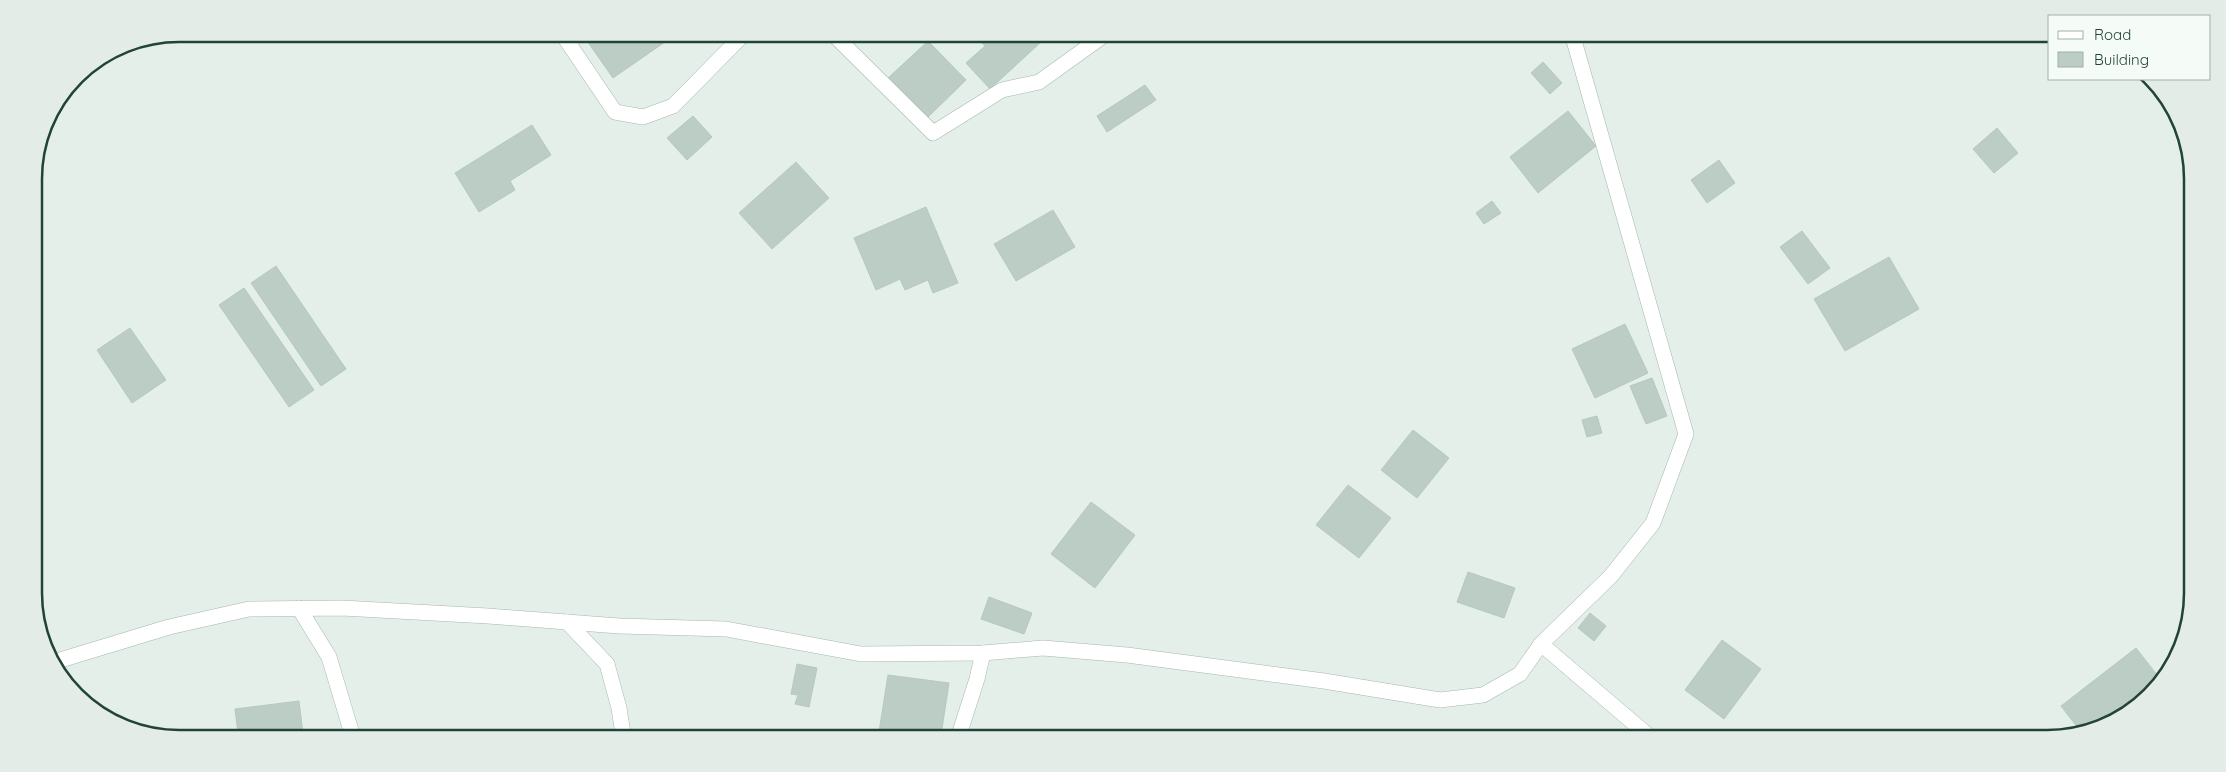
<svg xmlns="http://www.w3.org/2000/svg" width="2226" height="772" font-family="Quicksand,sans-serif">
<style>
.building{fill:#bbcdc5;stroke:#b5c9c0}
.lines{fill:none;stroke-linecap:round;stroke-linejoin:round}
.minor-casing{stroke:#a6b8b0;stroke-width:16}
.minor{stroke:#fff;stroke-width:15}
.rim{fill:none;stroke:#214338;stroke-width:2.5}
</style>
<rect width="100%" height="100%" fill="#e4efe9"/>
<!-- building -->
<g class="building">
<polygon points="590,35 675,35 613,78 585,38"/>
<polygon points="975,36 1036,36 1041,42 990,89 966,63 985,46"/>
<polygon points="928,41 966,80 926,119 887,79"/>
<polygon points="1543,62 1562,83 1550,94 1531,73"/>
<polygon points="1145,85 1156,100 1107,132 1097,116"/>
<polygon points="1568,111 1596,146 1538,193 1510,157"/>
<polygon points="693,116 712,137 687,160 667,138"/>
<polygon points="532,125 551,155 510,181 515,190 479,212 455,173"/>
<polygon points="1997,128 2018,153 1994,173 1973,149"/>
<polygon points="1719,160 1735,183 1707,203 1691,180"/>
<polygon points="796,162 829,198 772,249 739,213"/>
<polygon points="1492,201 1501,213 1484,224 1476,213"/>
<polygon points="926,207 958,283 933,293 928,280 905,290 900,279 876,290 854,238"/>
<polygon points="1053,210 1075,247 1016,281 994,244"/>
<polygon points="1802,231 1830,268 1808,284 1780,247"/>
<polygon points="1889,257 1919,309 1845,351 1814,299"/>
<polygon points="276,266 346,369 321,386 251,283"/>
<polygon points="244,288 314,390 289,407 219,305"/>
<polygon points="1625,324 1648,373 1595,398 1572,349"/>
<polygon points="130,328 166,380 132,403 97,350"/>
<polygon points="1652,378 1667,416 1646,424 1630,386"/>
<polygon points="1597,416 1602,433 1587,437 1582,420"/>
<polygon points="1413,430 1449,458 1417,498 1381,470"/>
<polygon points="1348,485 1391,518 1359,558 1316,525"/>
<polygon points="1091,502 1135,535 1095,588 1051,554"/>
<polygon points="1468,572 1515,588 1504,618 1457,602"/>
<polygon points="989,597 1032,613 1024,634 981,619"/>
<polygon points="1590,613 1606,626 1594,641 1578,628"/>
<polygon points="1722,640 1761,669 1724,719 1685,690"/>
<polygon points="2136,648 2161,680 2135,708 2093,730 2082,733 2061,706"/>
<polygon points="797,664 817,668 809,707 795,704 798,695 791,694"/>
<polygon points="888,675 949,683 941,735 899,735 879,732"/>
<polygon points="299,701 303,734 238,733 235,709"/>
</g>
<g class="lines">
<!-- minor casing -->
<g class="minor-casing">
<g id="minor">
<polyline points="563,35 615,112 643,117 673,106 743,35"/>
<polyline points="834,35 933,133 1002,90 1039,82 1103,36"/>
<polyline points="299,608 329,657 352,734"/>
<polyline points="567,622 607,664 619,708 623,734"/>
<polyline points="1541,644 1650,737"/>
<polyline points="57,661 169,627 249,609 342,608 488,616 619,626 726,629 861,654 983,653 1043,648 1127,655 1324,681 1440,700 1483,695 1520,674 1541,644 1611,576 1653,523 1686,434 1573,37"/>
<polyline points="959,735 977,679 983,653"/>
</g>
</g>
<!-- minor -->
<use href="#minor" class="minor"/>
</g>
<!-- crop -->
<path d="M0 0H2226V772H0ZM179 42H2047A137 137 0 0 1 2184 179V593A137 137 0 0 1 2047 730H179A137 137 0 0 1 42 593V179A137 137 0 0 1 179 42Z" fill="#e4ece8" fill-rule="evenodd"/>
<path class="rim" d="M179 42H2047A137 137 0 0 1 2184 179V593A137 137 0 0 1 2047 730H179A137 137 0 0 1 42 593V179A137 137 0 0 1 179 42Z"/>
<!-- legend -->
<rect x="2048" y="15" width="162" height="65" fill="#f5fbf7" stroke="#a0b1ab"/>
<rect x="2058" y="31" width="25" height="8" fill="#ffffff" stroke="#a0b1ab"/>
<text x="2094" y="40" font-size="15" fill="#214338">Road</text>
<rect x="2058" y="52" width="25" height="15" fill="#bbcdc5" stroke="#a0b1ab"/>
<text x="2094" y="65" font-size="15" fill="#214338">Building</text>
</svg>
